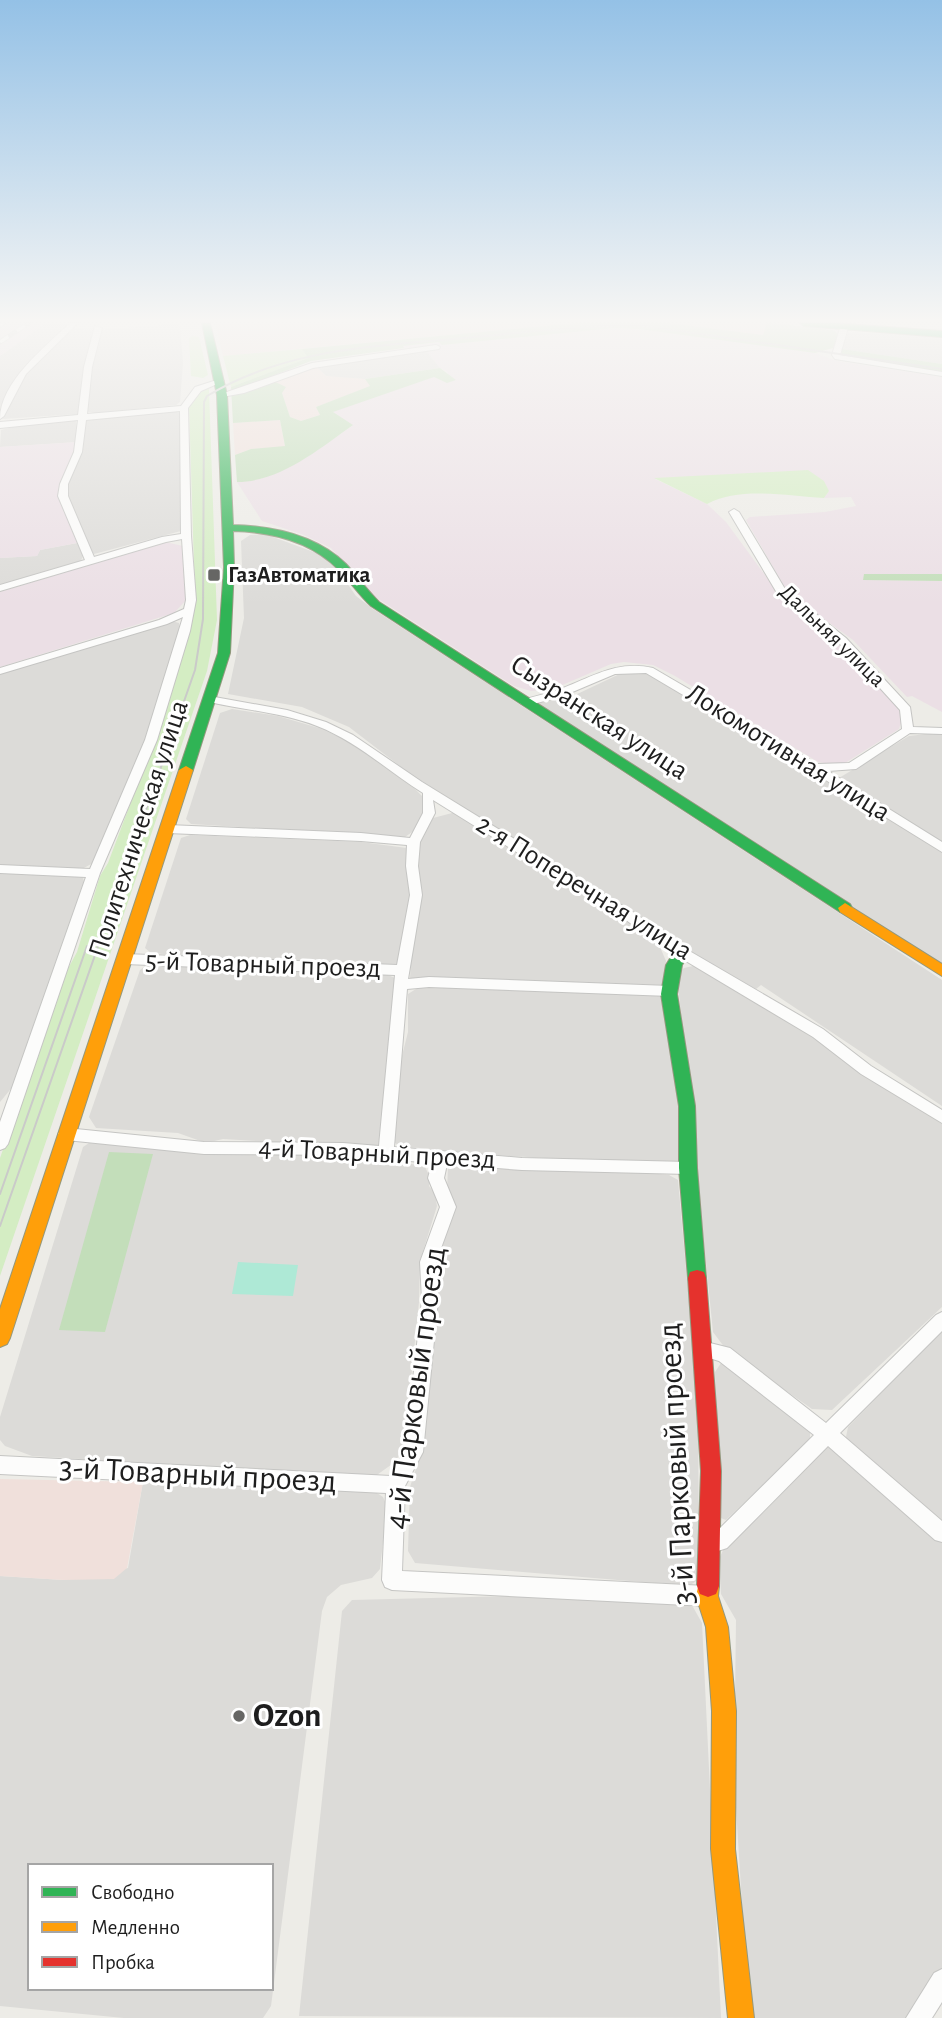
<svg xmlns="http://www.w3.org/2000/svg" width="942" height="2018" font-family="'Alegreya Sans',sans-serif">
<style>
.residential{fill:#dcdbd8;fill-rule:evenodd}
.commercial{fill:#f0e0db}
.industrial{fill:#ebdfe5}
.grass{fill:#d4edc3}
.forest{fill:#c3deba}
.pitch{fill:#aee9d6}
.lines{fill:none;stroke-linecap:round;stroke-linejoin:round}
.street-casing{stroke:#c5c5c3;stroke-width:2}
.fast-casing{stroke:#93987e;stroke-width:2}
.slow-casing{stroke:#93987e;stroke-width:2}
.jam-casing{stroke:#93987e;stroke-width:2}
.street{fill:#fcfcfb;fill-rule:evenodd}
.fast{fill:#30b455;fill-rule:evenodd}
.slow{fill:#ff9f0a;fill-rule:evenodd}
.jam{fill:#e5322d;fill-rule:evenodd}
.tram{stroke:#cacac9;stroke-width:2}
.rail-casing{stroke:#cacac9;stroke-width:5}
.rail{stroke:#fff;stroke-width:3.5;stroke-dasharray:10;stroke-linecap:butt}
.poi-dot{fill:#666664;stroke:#fff;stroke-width:2.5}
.labels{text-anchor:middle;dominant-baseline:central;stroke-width:6;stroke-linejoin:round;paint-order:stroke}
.far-poi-label{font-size:23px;font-weight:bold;fill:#1e1e1e;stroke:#fff;text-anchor:start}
.far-street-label{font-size:23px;fill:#1e1e1e;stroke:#fff}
.street-label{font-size:28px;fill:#1e1e1e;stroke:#fff}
.near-street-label{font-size:33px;fill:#1e1e1e;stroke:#fff}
.near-poi-label{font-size:33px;font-weight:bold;fill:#1e1e1e;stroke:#fff;text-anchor:start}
</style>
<rect width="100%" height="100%" fill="#edece7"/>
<!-- residential -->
<g class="residential">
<polygon points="46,323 72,323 19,373 0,409 0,356"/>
<polygon points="176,324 180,326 183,363 180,402 176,405 95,413 85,411 92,349 99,330"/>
<polygon points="73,329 96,330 78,414 2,419 16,386 25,373"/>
<polygon points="853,332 942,337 942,364 842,349 847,334"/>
<polygon points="426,350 440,368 365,379 333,378 326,376 317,367"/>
<polygon points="172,411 181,413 181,531 94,554 88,550 67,496 67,484 83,452 84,421"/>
<polygon points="76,420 78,442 0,447 1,430 29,423"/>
<polygon points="265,534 319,554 337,569 356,596 373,609 942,980 942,1106 761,985 756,989 678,945 422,783 349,727 302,707 228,694 244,618 241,541 250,535"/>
<polygon points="77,543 83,556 80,563 0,585 0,558 37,556 40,550"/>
<polygon points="172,621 179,623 180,630 145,741 93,863 82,869 0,865 0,674"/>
<polygon points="626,671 645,673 662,681 942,852 942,965 541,707 540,703 573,696"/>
<polygon points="232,709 278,716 319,728 344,739 413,787 422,796 423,811 415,830 405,837 191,824 186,819 220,713"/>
<polygon points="935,733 942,734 942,843 839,778 909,736"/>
<polygon points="456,812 480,829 630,919 660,947 666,961 663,985 417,982 410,978 419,841 433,818"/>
<polygon points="190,835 361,842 407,848 412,896 400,966 234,960 151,953 145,948 181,838"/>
<polygon points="0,872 77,875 83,877 84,882 14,1085 0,1102"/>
<polygon points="148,964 388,975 395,978 382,1138 379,1145 367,1148 223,1139 206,1143 178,1133 96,1128 89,1117 140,970"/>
<polygon points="693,966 702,968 810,1035 862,1075 905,1099 942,1124 942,1307 832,1410 812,1409 725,1348 713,1332 677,975 684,968"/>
<polygon points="427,986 660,995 675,1068 682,1159 671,1165 509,1156 398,1146 391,1138 400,1064 408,1032 408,994 416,989"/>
<polygon points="89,1143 203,1152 385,1158 425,1167 430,1177 429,1186 435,1194 437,1206 420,1261 419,1302 404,1447 395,1462 374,1477 32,1456 5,1446 0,1440 0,1417 83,1147"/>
<polygon points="461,1162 513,1170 587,1167 669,1175 678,1180 698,1402 699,1579 689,1586 415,1563 408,1551 410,1487 421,1453 433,1263 447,1192 448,1166"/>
<polygon points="942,1331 942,1527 849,1445 846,1437 848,1427"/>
<polygon points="721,1363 728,1364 810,1427 810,1440 726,1520 718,1517 715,1372"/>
<polygon points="826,1447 836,1448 942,1538 942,1968 911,2018 749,2018 734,1775 736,1620 721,1594 719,1559 726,1544"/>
<path d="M143 1482 374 1491 383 1497 387 1506 380 1569 372 1578 341 1585 327 1597 322 1611 271 2006 263 2018H124L0 2006V1576L63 1580 128 1568ZM30 1866H271V1988H30Z"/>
<polygon points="510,1596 677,1601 693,1607 702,1623 721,2018 299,2016 342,1611 352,1600"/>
</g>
<!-- commercial -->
<g class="commercial">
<polygon points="215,323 577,323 223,356"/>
<polygon points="669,323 767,323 763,335"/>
<polygon points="317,367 326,376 365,379 371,386 316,407 320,415 301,421 290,417 282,393 274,382"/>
<polygon points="280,420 285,447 251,449 235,455 233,423"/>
<polygon points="0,1479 143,1482 127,1568 114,1579 63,1580 0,1576"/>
</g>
<!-- industrial -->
<g class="industrial">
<polygon points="0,323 46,323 0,356"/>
<polygon points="614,328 666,331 815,353 837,361 942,377 942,574 865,574 863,580 942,581 942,712 912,696 907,697 853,640 799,601 784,586 746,520 750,517 825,512 856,506 851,497 824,498 829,491 655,479 707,504 726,522 776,590 834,640 899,707 902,719 899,729 845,763 830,764 818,762 675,676 653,665 624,662 611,664 553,689 531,691 514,686 369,593 331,548 304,535 262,521 237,482 263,478 304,459 352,426 332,412 434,376 447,382 448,372 440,368 426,350 404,348 403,346 439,342 443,345"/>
<polygon points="78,442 61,484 75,529 77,543 40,550 37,556 0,558 0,447"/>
<polygon points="165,542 183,546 187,566 186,600 174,613 0,667 0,592"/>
</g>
<!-- grass -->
<g class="grass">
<polygon points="193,336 199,337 208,375 203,378 191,376 189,338"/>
<polygon points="302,349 308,358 231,387 223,356"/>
<polygon points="209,389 217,620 207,671 0,1276 0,1158 64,976 77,952 100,876 108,863 143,770 195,598 189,406 200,391"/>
<path d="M808 470 824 481 829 491 824 498C788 496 739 486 707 504L654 478Z"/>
</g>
<!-- forest -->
<g class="forest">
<path d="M577 323H669L763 335 767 323H771L833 330 838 334 833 348 815 353 639 329 614 328 442 345 439 342 403 346 404 348 311 361 267 378 286 387 282 393 290 417 301 421 320 415 316 407 370 386 365 379 440 368 456 380 447 383 434 377 333 412 353 425C319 449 280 482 237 482L235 455 251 449 285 446 280 420 233 423 231 387 308 358 302 349Z"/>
<polygon points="842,349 942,364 942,372 848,357 841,355"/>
<polygon points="864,574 942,574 942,581 863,580"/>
<polygon points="109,1152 153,1154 105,1332 59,1330"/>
</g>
<!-- pitch -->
<polygon class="pitch" points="238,1262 298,1265 293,1296 232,1294"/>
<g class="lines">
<!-- street casing -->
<g class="street-casing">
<g id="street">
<path d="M70 323H78L26 374 4 416 0 419C0 382 45 347 70 323Z"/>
<path d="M95 326 102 328 92 367 87 414 181 406 195 387 220 379 224 381 201 391 188 408 191 536 196 600 190 631 157 740 100 873 8 1144 5 1148 0 1150V1122L86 877 0 873V865L90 869 145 740 183 617 167 624 0 674V668L159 620 184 609 186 600 182 539 166 542 0 591V585L85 560 58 496 60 484 74 452 78 420 0 428V422L78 415 84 367ZM180 411 181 534 162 537 94 557 68 496V484L82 452 86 420Z"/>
<polygon points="844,326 848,328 840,355 942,372 942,376 835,359 832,355 840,328"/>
<polygon points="436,345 440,347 439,349 313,368 244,393 222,397 218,395 312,363"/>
<path d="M734 509 739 512 785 589 846 638 910 707 913 727 942 728V734L910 733 856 769 828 771 942 842V852L811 771 646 673 615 674 563 696 526 706 520 703 526 699C539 695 551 693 563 688 594 676 618 660 653 668L817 764 849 763 902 729 900 710 838 642 777 593 729 512Z"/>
<path d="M209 696 287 710 326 722 353 735 422 782 636 914 674 942 823 1029 871 1066 942 1110V1123L861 1074 813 1037 664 948 626 920 433 800 435 813 420 842 418 866 422 895 408 979 429 977 670 986 677 991 670 996 429 987 407 989 394 1147 522 1158 688 1162 693 1164 696 1168 693 1172 688 1174 522 1170 447 1164 444 1178 456 1207 436 1262 438 1300 423 1452 405 1486 402 1571 707 1586 714 1589 717 1596 714 1603 707 1606 392 1590 385 1587 382 1580 386 1493 0 1474V1456L391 1476 405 1450 422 1300 420 1262 440 1207 428 1178 432 1163 343 1155 204 1154 66 1140 61 1138 58 1134 61 1130 66 1128 204 1142 343 1143 379 1146 395 975 125 964 118 959 125 954 397 965 410 895 406 866 407 845 361 841 168 833 162 829 168 825 361 833 410 838 423 813V793C388 771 356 741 317 726 281 712 242 710 205 701L203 699Z"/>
<polygon points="942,1312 942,1331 840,1433 942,1521 942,1542 935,1540 828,1446 727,1548 712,1553 705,1550 702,1543 705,1536 715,1533 814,1435 719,1361 696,1354 693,1349 696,1344 702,1341 730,1348 826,1423 936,1315"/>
<polygon points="942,1969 942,2002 932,2018 906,2018 934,1973"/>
</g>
</g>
<!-- fast casing -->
<g class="fast-casing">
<g id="fast">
<path d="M202 323H210L227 395 233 525C273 526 316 535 346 564 357 576 367 590 379 602L850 904 852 908 850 912H840L371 606C359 595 350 581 338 569 310 541 272 532 233 531L234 567 230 653 193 770 191 773H181L179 770 218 653 224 567 217 395Z"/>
<polygon points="800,323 834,323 942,331 942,337 804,326"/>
<polygon points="681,948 689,953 682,965 677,994 695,1106 697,1168 706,1278 704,1284 697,1286 690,1284 688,1278 679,1168 679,1106 661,994 666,965 676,949"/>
</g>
</g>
<!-- slow casing -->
<g class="slow-casing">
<g id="slow">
<polygon points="186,766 193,770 10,1338 7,1344 0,1347 0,1309 179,770"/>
<polygon points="845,903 942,964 942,976 840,912 838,908"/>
<polygon points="708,1575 716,1578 719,1586 718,1596 728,1627 736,1711 735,1849 754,2018 728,2018 711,1849 712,1711 706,1627 696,1596 700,1578"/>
</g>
</g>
<!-- jam casing -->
<g class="jam-casing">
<polygon id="jam" points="697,1270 704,1272 706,1278 721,1471 719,1586 716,1594 708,1597 700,1594 697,1586 701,1471 688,1278 690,1272"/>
</g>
<!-- street -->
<use href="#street" class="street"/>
<!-- fast -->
<use href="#fast" class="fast"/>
<!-- slow -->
<use href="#slow" class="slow"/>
<!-- jam -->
<use href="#jam" class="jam"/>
<!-- tram -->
<g class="tram">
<polyline points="0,1194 87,946"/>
<path d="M0 1226 195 670 203 619 204 402 207 396C283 350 367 347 453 339 515 333 577 326 639 325L942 369"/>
</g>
<!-- rail casing -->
<g class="rail-casing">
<g id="rail">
<polyline points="0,325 3,323"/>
<polyline points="0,342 29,323"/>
</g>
</g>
<!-- rail -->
<use href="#rail" class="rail"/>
</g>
<!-- sky -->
<linearGradient id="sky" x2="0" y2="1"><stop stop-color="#94c1e6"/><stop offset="0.53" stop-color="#f7f6f4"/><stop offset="1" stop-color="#f7f6f4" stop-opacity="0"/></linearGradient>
<rect width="942" height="605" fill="url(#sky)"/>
<!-- markers -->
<g class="poi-dot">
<rect x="207" y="568" width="14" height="14" rx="3.5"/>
<circle cx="239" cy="1716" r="7"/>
</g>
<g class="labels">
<!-- far-poi labels -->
<g class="far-poi-label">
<text x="228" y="575">ГазАвтоматика</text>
</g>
<!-- far-street labels -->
<g class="far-street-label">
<text transform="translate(832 636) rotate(44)">Дальняя улица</text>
</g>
<!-- street labels -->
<g class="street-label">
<text transform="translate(599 718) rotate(33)">Сызранская улица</text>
<text transform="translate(788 753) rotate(32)">Локомотивная улица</text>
<text transform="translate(139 829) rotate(-72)">Политехническая улица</text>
<text transform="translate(584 888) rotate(32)">2-я Поперечная улица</text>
<text transform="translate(263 965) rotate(2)">5-й Товарный проезд</text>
<text transform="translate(377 1154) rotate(3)">4-й Товарный проезд</text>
</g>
<!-- near-street labels -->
<g class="near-street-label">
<text transform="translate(416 1388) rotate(-82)">4-й Парковый проезд</text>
<text transform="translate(677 1464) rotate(-93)">3-й Парковый проезд</text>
<text transform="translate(198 1475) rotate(3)">3-й Товарный проезд</text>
</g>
<!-- near-poi labels -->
<g class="near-poi-label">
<text x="253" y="1716">Ozon</text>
</g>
</g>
<!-- legend -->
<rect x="28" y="1864" width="245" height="126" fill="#ffffff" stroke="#a5a5a5" stroke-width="2"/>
<rect x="42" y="1887" width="35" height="10" fill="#30b455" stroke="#a5a5a5" stroke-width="2"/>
<text x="91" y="1899" font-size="21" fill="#1e1e1e">Свободно</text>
<rect x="42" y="1922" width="35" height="10" fill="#ff9f0a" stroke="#a5a5a5" stroke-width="2"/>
<text x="91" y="1934" font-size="21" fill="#1e1e1e">Медленно</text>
<rect x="42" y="1957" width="35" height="10" fill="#e5322d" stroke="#a5a5a5" stroke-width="2"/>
<text x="91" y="1969" font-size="21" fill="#1e1e1e">Пробка</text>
</svg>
